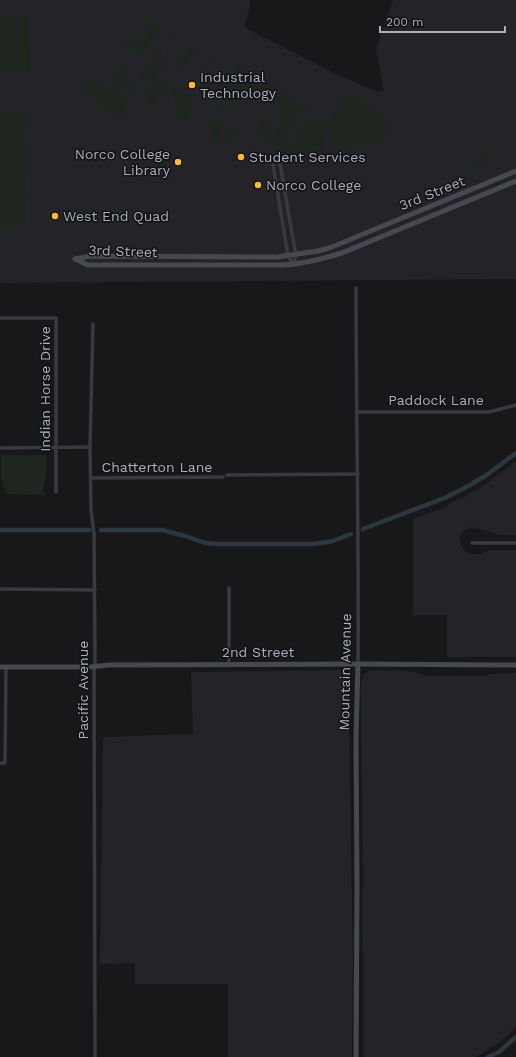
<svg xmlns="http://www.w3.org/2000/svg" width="516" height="1057" font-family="'Work Sans',sans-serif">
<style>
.built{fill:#242428}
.green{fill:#1e261f}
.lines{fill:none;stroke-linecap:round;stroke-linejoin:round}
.canal{stroke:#2d3740;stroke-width:4.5}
.street{stroke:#393a40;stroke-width:3.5}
.secondary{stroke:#474950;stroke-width:5}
.poi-dot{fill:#febb2d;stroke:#131316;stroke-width:1.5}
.labels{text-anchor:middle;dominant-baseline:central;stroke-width:3;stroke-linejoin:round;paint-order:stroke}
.poi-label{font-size:14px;fill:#aaafbb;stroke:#131316;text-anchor:start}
.street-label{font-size:14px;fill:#aaafbb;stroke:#131316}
</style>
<rect width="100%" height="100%" fill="#18181b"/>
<!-- built -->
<g class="built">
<polygon points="0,0 250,0 250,7 244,27 332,72 377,92 384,91 376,49 393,0 516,0 516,279 0,283"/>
<polygon points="516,461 516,535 498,535 487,531 472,527 463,531 459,537 462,547 464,550 470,554 480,554 489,550 516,550 516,657 447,657 447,615 413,615 413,519 448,506 447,504 464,497 483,486"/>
<polygon points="348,670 353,962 352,1057 228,1057 228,984 135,984 135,963 100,964 103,737 193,734 191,672"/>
<polygon points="376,670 406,671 415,672 426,676 488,676 488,674 516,673 516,1027 498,1044 492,1047 489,1047 488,1050 486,1051 476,1057 363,1057 363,960 362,904 363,880 361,690 362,680 364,674 369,671"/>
</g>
<!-- green -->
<g class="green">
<polygon points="29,15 30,73 0,73 0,16"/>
<path d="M146 20 155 22 205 57 220 61 225 65H214L194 52 180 71 176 68 174 71 176 67 173 65C178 63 183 56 188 56L190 53 186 50 187 48 180 43 178 45 167 37 168 35 160 29 140 57 138 56 139 54 130 48 129 49 125 46V43L127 39 129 38 140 45 152 28 142 21Z"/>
<polygon points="159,46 161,47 164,67 161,72 149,64 157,53 155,52"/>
<polygon points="232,60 240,63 241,66 241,69 218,102 217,101 218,98 224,89 223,87 234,72 235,73 237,71 236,69 237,65 235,64 233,66 231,66 224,61"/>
<polygon points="127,64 129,65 120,77 131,85 132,92 129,94 125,88 116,83 113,76 120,68"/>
<polygon points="145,68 148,68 158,75 155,82 137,84 137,88 134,88 133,85"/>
<polygon points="248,70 251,71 258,76 252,86 252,102 250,103 249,98 229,102 230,109 221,110 220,107 245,72"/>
<polygon points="259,77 271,85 272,84 308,109 310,113 310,116 300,111 285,134 283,133 274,134 287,115 270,103 267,107 264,106 268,90 257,87 256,91 254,91 253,87"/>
<polygon points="161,78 162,78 166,81 169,99 166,100 161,96 160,97 156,95 157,103 151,104 152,107 150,108 145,100"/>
<path d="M87 80 92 84 99 82 108 84 110 87 126 96C130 107 124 108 122 117H116L92 98 85 96C86 91 84 87 84 83Z"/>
<polygon points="170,84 194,101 195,103 191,108 187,110 188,113 190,114 191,119 190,120 180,122 176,119 178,116 175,114 177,111 174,109 176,106 173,103 175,100 173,98"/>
<path d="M348 92H352L386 118C390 126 387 132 386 140L383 142 336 151 334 150 331 147H330L327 123Z"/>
<polygon points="0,110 25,110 26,228 0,228"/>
<path d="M315 118H319L322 123 326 149 324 153 290 159C284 150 280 137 266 143L264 142 263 144 262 143 264 141V138L283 135 295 143 303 130Z"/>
<polygon points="218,119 226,123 226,125 222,131 219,131 218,133 221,141 213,143 211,131 212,131 211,126 207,125 209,122 213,122"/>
<polygon points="261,119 274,128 272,132 260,134 257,120"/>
<polygon points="228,126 241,135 241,138 224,141 223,138 225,136 224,132"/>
<path d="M164 149 169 174H170L171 179C167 180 163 182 160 178L164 177 159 150Z"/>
<polygon points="481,152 495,157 495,159 478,168 477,167 475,168 469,156 470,155 474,159 481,158"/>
<polygon points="2,455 46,455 46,476 43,490 45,495 6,494 1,477 1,456"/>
</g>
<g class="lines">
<!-- canal -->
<g class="canal">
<polyline points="363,529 447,497 470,485 488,474 516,453"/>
<polyline points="0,530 89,530"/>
<polyline points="101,530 162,530 185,536 205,543 216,544 314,544 333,541 351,534"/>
<polyline points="488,1057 499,1052 516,1037"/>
</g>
<!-- street -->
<g class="street">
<polyline points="280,164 295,250 296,255 293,264"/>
<polyline points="273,165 288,256 293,264"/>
<path d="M356 288C356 414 359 539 358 664"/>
<polyline points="0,318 56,318 56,492"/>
<polyline points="93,324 90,447 91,510 94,534 95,663 94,671 95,1057"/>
<polyline points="356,412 489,412 516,405"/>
<polyline points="0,448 90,447"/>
<polyline points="227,475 358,474"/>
<polyline points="91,478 223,477"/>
<polyline points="472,543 516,543"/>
<polyline points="229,588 229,664"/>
<polyline points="0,589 95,590"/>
<polyline points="0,763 5,763 6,667"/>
</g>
<!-- secondary -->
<g class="secondary">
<path d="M75 259 88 265H283C303 264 322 259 342 253L516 181"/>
<polyline points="75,259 90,256 277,257 318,251 332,247 516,171"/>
<polyline points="0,667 90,667 109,665 358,664 516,665"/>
<polyline points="356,1057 357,885 356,738 358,664"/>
</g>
</g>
<!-- markers -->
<g class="poi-dot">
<circle cx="192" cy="85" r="4"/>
<circle cx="241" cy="157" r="4"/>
<circle cx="178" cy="162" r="4"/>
<circle cx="258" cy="185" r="4"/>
<circle cx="55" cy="216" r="4"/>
</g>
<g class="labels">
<!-- poi labels -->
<g class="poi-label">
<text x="200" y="77">Industrial<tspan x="200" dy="16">Technology</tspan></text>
<text x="170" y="154" text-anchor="end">Norco College<tspan x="170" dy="16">Library</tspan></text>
<text x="249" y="157">Student Services</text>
<text x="266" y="185">Norco College</text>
<text x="63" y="216">West End Quad</text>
</g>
<!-- street labels -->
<g class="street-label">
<text transform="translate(432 193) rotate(-22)">3rd Street</text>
<text transform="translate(123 251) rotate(2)">3rd Street</text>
<text transform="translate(45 389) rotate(-90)">Indian Horse Drive</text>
<text x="436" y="400">Paddock Lane</text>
<text x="157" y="467">Chatterton Lane</text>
<text x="258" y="652">2nd Street</text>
<text transform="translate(345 672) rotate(-89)">Mountain Avenue</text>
<text transform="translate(83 690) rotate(-90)">Pacific Avenue</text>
</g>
</g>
<!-- scale -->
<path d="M380 26v6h125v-6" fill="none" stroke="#aaafbb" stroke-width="2"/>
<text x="386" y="26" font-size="12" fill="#aaafbb" stroke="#131316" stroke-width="3" paint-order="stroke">200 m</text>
</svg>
